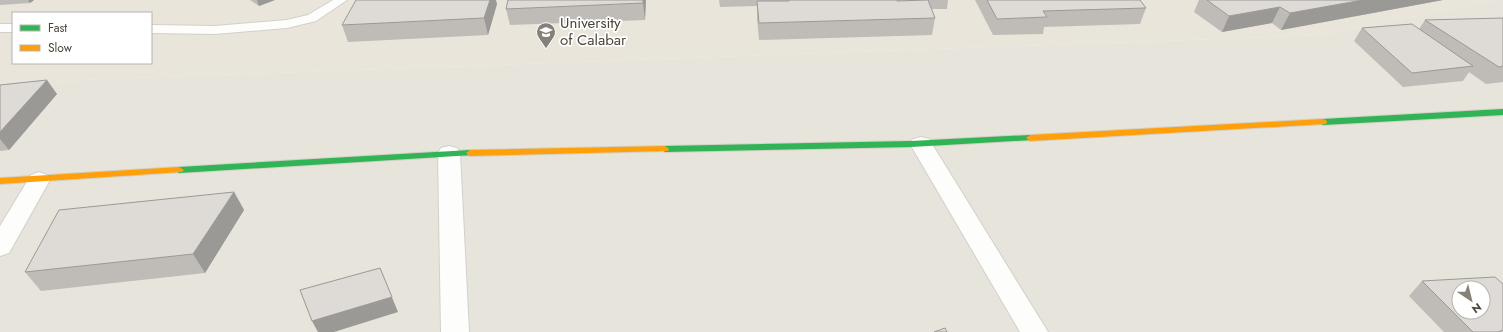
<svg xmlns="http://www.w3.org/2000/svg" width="1503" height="332" font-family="Jost,sans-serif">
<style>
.residential{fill:#e7e4dc;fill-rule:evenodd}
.education{fill:#eae5da;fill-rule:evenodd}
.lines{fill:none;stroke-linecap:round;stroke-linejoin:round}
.lane-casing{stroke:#d2d0cb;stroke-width:2}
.street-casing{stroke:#d2d0cb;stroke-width:2}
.fast-casing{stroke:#d3cfc5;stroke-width:2}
.slow-casing{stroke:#d3cfc5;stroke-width:2}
.lane{fill:#fdfdfc;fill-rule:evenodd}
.street{fill:#fdfdfc;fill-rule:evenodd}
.fast{fill:#30b455;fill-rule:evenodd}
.slow{fill:#ff9f0a;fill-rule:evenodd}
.wall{fill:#bfbcb8}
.shaded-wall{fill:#9b9996}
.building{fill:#dedbd6;stroke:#9b9996;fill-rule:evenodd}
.labels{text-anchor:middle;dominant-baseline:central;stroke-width:3.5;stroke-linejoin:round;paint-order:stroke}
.poi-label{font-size:15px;fill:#4b4439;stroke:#fff;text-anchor:start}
</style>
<rect width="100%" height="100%" fill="#f4f2ee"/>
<!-- residential -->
<path class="residential" d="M1497 0H1503V332H0V90L79 80 1324 35ZM1459 288H1483V312H1459Z"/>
<!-- education -->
<path class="education" d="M0 0H1498L1324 35 79 80 0 90ZM13 13H151V63H13Z"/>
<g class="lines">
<!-- lane casing -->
<g class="lane-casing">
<g id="lane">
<polygon points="333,0 347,0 316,21 287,28 215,34 151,33 151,25 215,26 287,20 308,15"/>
<rect x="0" y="24" width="13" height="8"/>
</g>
</g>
<!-- street casing -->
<g class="street-casing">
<g id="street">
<polygon points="921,137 929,139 932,144 1048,332 1020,332 910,144 913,139"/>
<polygon points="449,146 457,148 460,153 469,332 441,332 438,153 441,148"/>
<polygon points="39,172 47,175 50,180 9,253 0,256 0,226 31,175"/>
</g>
</g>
<!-- fast casing -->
<g class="fast-casing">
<g id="fast">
<polygon points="1503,109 1503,115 1323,125 1319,122 1323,119"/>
<polygon points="1030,135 1034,138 1033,140 911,147 665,152 661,149 665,146 911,141"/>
<polygon points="470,150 474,153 473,155 179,173 174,170 179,167"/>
</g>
</g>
<!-- slow casing -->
<g class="slow-casing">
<g id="slow">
<polygon points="1323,119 1326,120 1327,122 1326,124 1030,141 1026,138 1030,135"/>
<polygon points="665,146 669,149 668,151 470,156 466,153 470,150"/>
<polygon points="179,167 184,170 182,172 0,184 0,178"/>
</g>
</g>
<!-- lane -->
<use href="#lane" class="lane"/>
<!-- street -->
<use href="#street" class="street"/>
<!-- fast -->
<use href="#fast" class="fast"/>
<!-- slow -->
<use href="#slow" class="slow"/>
</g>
<!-- wall -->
<g class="wall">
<polygon points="0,0 34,0 30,3 0,5"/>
<polygon points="250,0 275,0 259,6"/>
<polygon points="508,0 646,0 645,20 510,25 506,9"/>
<polygon points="719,0 948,0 947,9 931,9 935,18 932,35 759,40 757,18 757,6 720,7"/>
<polygon points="975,0 1140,0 1146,8 1140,24 1044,27 1043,34 993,35"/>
<polygon points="1199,0 1443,0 1281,30 1272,23 1222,32 1194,12"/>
<polygon points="497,4 488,35 348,42 342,25"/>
<polygon points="1503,18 1503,82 1486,84 1469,72 1463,81 1403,87 1354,41 1362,28 1419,29 1425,20"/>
<polygon points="0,85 57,94 9,150 0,151"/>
<polygon points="234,192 244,210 205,273 41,291 25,272"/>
<polygon points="1422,281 1503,332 1444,332 1409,296"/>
</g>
<!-- shaded-wall -->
<g class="shaded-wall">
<polygon points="28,0 34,0 30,3"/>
<polygon points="257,0 275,0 259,6"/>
<polygon points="490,0 496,0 497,4 488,35 484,18"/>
<polygon points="643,0 646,0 645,20 643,3"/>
<polygon points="1363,0 1443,0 1281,30 1290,13"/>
<polygon points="1280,7 1272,23 1222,32 1229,16"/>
<polygon points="47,80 57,94 9,150 0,139 0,132"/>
<polygon points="234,192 244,210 205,273 193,254"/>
<polygon points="380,268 398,312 334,332 318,332 312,321"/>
</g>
<!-- building -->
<g class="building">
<polygon points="356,0 490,0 484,18 342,25"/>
<polygon points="508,0 643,0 643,3 506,9"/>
<polygon points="789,0 897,0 897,1 928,0 935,18 759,23 757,1 789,1"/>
<polygon points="987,0 1140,0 1146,8 1043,11 1047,17 997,19"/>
<polygon points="1207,0 1363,0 1290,13 1280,7 1229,16"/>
<polygon points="1502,18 1503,18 1503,66 1499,67 1425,20"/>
<polygon points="1412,24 1473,66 1412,73 1362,28"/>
<polygon points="47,80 0,132 0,85"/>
<polygon points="234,192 193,254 25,272 59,210"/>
<polygon points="380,268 392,297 312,321 300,290"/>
<path d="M1495 277 1503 284V330L1498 332H1473L1422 281ZM1459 288H1483V312H1459Z"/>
<polygon points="945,328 947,332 934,332"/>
</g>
<!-- icons -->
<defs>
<g id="university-pin" transform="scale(1)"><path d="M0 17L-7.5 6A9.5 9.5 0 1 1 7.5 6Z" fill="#868178" stroke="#fff"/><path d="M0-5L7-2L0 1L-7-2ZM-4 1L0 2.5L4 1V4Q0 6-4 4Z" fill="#fff"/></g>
</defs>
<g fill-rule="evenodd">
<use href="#university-pin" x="546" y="32"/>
</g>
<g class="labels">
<!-- poi labels -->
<g class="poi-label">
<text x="560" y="23">University<tspan x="560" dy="17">of Calabar</tspan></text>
</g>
</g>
<!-- legend -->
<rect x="12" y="12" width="140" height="52" fill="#ffffff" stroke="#b7b4b0"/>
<rect x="20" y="25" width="20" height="6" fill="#30b455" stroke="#b7b4b0"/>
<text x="48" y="32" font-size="12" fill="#4b4439">Fast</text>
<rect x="20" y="45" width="20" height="6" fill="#ff9f0a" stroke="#b7b4b0"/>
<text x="48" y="52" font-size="12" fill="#4b4439">Slow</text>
<!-- north arrow -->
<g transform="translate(1471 300) rotate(145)"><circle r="19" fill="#ffffff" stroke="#b7b4b0"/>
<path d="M0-3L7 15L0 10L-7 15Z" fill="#868178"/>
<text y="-6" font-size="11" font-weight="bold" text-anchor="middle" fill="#4b4439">N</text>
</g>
</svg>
